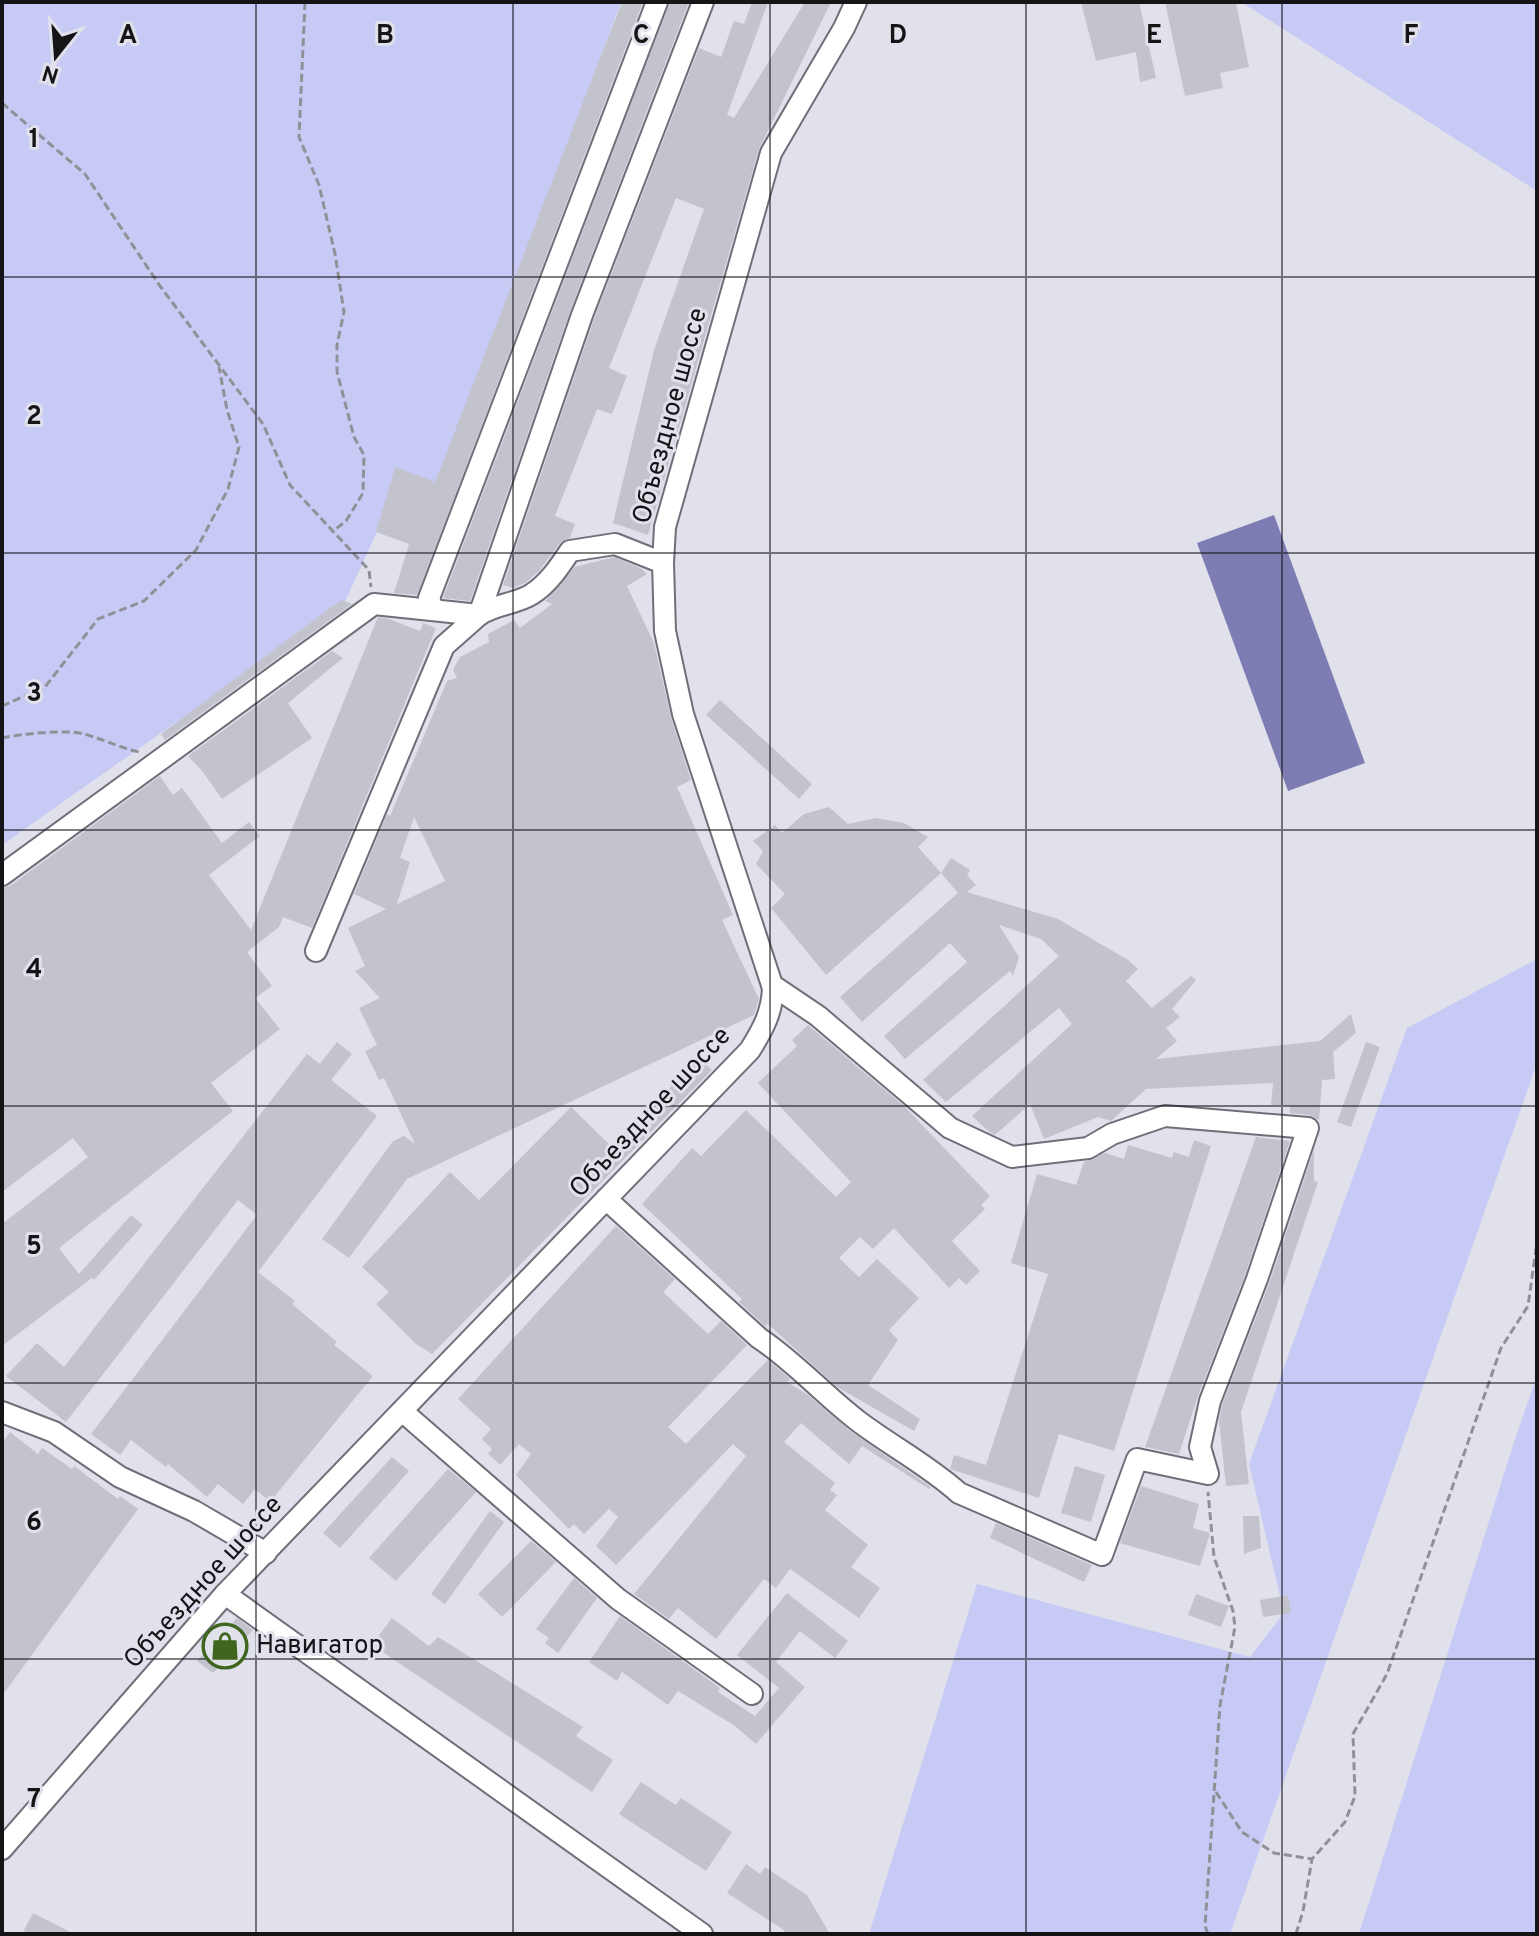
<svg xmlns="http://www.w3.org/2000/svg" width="1539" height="1936" font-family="Overpass,sans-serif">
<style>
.green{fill:#c8caf6}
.water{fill:#7d7db4}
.building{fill:#c3c3ce;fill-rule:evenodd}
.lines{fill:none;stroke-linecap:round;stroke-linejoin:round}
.minor-casing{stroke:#6e6f78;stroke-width:24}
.path{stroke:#909198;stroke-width:3;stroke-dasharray:8 4;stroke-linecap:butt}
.minor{stroke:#fff;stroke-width:20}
.grid{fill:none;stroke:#151518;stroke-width:2;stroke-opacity:0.55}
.labels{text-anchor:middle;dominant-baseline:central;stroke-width:6;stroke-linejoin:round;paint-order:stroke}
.street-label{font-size:26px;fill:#151518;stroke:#e0e1eb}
.poi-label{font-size:26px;fill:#151518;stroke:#e0e1eb;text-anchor:start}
.grid-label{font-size:26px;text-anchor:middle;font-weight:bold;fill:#151518;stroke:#e0e1eb;stroke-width:6;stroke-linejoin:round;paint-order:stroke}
</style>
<rect width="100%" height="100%" fill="#e0e1eb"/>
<!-- green -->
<g class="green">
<polygon points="2,2 621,2 446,476 386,512 344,604 2,845"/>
<polygon points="1241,2 1537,2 1537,191"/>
<polygon points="1537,959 1537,1063 1230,1934 869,1934 977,1584 1250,1657 1284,1613 1249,1464 1407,1028"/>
<polygon points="1537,1376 1537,1934 1359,1934 1515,1439"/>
</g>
<!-- water -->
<polygon class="water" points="1274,515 1365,763 1288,791 1197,543"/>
<!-- building -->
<g class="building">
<polygon points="622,2 643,2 417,595 394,593 409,544 376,532 395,467 435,482"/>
<polygon points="670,2 689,2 570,311 470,601 443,598"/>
<polygon points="752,2 768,2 727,115 734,118 805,2 831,2 759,149 648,535 613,523 654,350 704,209 676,198 609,368 627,376 612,414 597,409 555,516 575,524 570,538 560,543 539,571 525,583 513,588 503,585 594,319 699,48 721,57 734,21 744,24"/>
<polygon points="1081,2 1139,2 1156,78 1140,82 1136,52 1096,61"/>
<polygon points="1165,2 1236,2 1249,67 1220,73 1223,88 1185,96"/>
<path d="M614 557 642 569 647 574 627 586 654 643 671 718 691 780 677 787 733 915 722 920 759 999 754 1015 407 1179 349 1258 322 1239 393 1141 404 1136 415 1144 384 1078 379 1080 365 1051 377 1045 359 1008 380 998 355 971 365 966 348 928 386 909 354 894 387 814 390 816 447 681 457 678 453 670 460 657 489 642 488 634 514 620 520 628 552 604 545 601 575 567ZM414 817 445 881 397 904 410 862 400 858Z"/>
<polygon points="341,600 352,604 165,740 161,734"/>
<polygon points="378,617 389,619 420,631 423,623 436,628 312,928 283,917 279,927 247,952 272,986 255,998 280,1029 211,1083 233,1111 59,1248 79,1274 131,1215 143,1225 94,1280 92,1278 2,1346 2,1224 88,1157 73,1138 2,1192 2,888 10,886 160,776 173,795 182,788 222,843 249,822 260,836 209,875 251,930"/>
<polygon points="332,651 343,658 288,703 312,738 222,799 203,772 188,756"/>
<polygon points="720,700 812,784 799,799 706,715"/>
<polygon points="829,807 848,824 876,818 904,823 928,837 918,847 941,873 826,975 771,908 785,894 756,864 763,851 753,841 775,825 782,833 804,814"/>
<polygon points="951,858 970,870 967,875 976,885 967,892 1058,919 1128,960 1138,969 1126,981 1152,1008 1191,976 1196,980 1172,1009 1180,1017 1166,1028 1177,1041 1156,1059 1320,1041 1351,1014 1356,1033 1333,1052 1335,1079 1322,1080 1319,1120 1309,1115 1290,1113 1290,1106 1271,1105 1273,1083 1146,1089 1111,1121 1098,1117 1044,1139 1030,1104 995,1135 988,1131 972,1116 1072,1024 1059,1008 946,1102 923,1080 1059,956 1041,939 999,925 1019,957 1013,976 1010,971 905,1059 884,1036 967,962 950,943 862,1022 840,997 958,893 941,873"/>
<polygon points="808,1025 905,1107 990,1196 981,1205 985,1209 952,1241 980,1271 966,1285 959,1278 949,1288 894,1228 873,1249 860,1237 839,1258 859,1277 877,1259 919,1298 889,1330 898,1340 868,1385 920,1419 914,1431 837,1387 768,1324 765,1326 739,1302 742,1299 642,1204 692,1148 701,1156 746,1110 836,1197 851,1182 758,1083 797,1046 792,1040"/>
<polygon points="337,1042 352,1054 331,1080 377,1116 258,1272 295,1301 292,1304 337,1342 334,1345 373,1376 270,1502 255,1489 243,1504 218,1484 207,1497 168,1464 166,1467 131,1440 120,1455 91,1434 257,1215 238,1200 66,1422 6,1376 37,1343 64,1367 307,1054 320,1064"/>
<polygon points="1366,1042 1380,1047 1351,1127 1337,1122"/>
<polygon points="699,1058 712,1070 432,1354 416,1344 376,1304 389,1292 362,1267 450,1172 479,1200 571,1107 612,1147"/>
<polygon points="1256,1137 1290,1141 1245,1275 1198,1396 1179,1454 1145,1447"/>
<polygon points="1194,1140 1211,1146 1114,1451 1059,1434 1039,1498 950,1469 954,1455 986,1465 1048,1274 1011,1263 1037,1174 1076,1185 1084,1162 1105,1153 1124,1159 1128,1145 1172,1158 1174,1152 1189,1157"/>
<polygon points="1314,1150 1314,1181 1318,1182 1241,1412 1249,1484 1226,1486 1219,1421 1222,1405 1269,1284"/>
<polygon points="616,1226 675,1279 663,1292 708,1334 721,1321 747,1345 668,1427 686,1444 768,1360 790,1379 787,1382 808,1395 850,1431 931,1487 929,1489 862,1446 849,1464 801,1423 784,1442 835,1483 830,1490 837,1495 825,1510 868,1545 851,1567 880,1588 859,1618 790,1569 776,1588 764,1579 716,1639 678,1608 669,1619 634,1594 746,1456 733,1444 616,1565 596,1546 618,1517 609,1509 584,1534 574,1524 569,1529 516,1475 531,1454 519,1444 500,1465 488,1454 492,1449 482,1439 491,1429 458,1399"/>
<polygon points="10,1432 38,1454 42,1448 72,1469 74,1466 118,1499 120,1496 138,1509 2,1696 2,1443"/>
<polygon points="392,1457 409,1471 340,1548 323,1533"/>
<polygon points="1075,1466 1105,1475 1091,1522 1061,1513"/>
<polygon points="448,1469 476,1492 396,1581 369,1558"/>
<polygon points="1141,1486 1199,1504 1193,1528 1210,1533 1200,1566 1120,1543"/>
<polygon points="490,1511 504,1522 445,1604 431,1594"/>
<polygon points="1243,1516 1259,1516 1261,1548 1244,1554"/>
<polygon points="996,1523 1092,1565 1084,1582 990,1538"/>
<polygon points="531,1541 556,1562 502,1617 478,1594"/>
<polygon points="574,1578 597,1598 558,1653 545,1643 549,1638 536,1629"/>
<polygon points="787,1593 848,1641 835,1658 800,1631 776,1662 805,1687 756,1744 735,1726 678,1691 668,1705 622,1672 617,1681 589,1662 620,1616 720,1688 718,1692 755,1716 779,1688 737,1655"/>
<polygon points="1196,1594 1229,1606 1221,1627 1188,1615"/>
<polygon points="1288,1595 1291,1613 1263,1617 1260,1600"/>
<polygon points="237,1618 253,1630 213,1673 197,1661"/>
<polygon points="392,1618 429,1646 438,1637 583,1727 576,1736 613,1760 592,1792 372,1645"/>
<polygon points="641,1782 676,1805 681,1798 732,1832 706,1871 619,1814"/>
<polygon points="746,1864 760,1874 765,1867 807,1895 830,1934 784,1934 784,1930 727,1893"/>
<polygon points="33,1913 74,1934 22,1934"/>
</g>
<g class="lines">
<!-- minor casing -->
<g class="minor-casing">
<g id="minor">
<polyline points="433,610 429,598 657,2"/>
<path d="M2 875 374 604 479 615C495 604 517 604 532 594 548 584 560 566 570 551L615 544 663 563"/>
<polyline points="316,951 444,646 479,615 582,315 703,2"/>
<path d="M606 1199 759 1338C795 1362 824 1395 858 1421 891 1446 928 1465 959 1493L1102 1555 1137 1459 1208 1474 1200 1447 1210 1401 1257 1279 1308 1128 1165 1116 1112 1134 1088 1148 1012 1157 950 1128 818 1016 772 985"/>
<polyline points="402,1411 618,1599 752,1694"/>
<polyline points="2,1412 54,1432 120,1477 194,1511 266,1553"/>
<polyline points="225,1594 702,1934"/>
<path d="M2 1849 225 1594 750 1050C763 1029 772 1013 773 988L683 714 665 631 663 563 665 527 771 153 844 28 856 2"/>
</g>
</g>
<!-- path -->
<g class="path">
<polyline points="305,2 299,137 319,185 335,254 344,312 337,345 337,372 354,437 364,455 363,493 346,521 333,531"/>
<polyline points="2,103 85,174 160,286 263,424 290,485 369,570 371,587"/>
<polyline points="2,706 45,687 98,619 144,601 196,550 228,489 239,447 227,410 219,367"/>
<path d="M2 738C21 734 66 729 84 734 103 739 120 748 139 752"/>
<polyline points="1216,1792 1242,1832 1274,1853 1312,1859"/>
<polyline points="1208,1934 1205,1926 1220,1705 1235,1627 1233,1611 1214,1557 1208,1492"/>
<polyline points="1296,1934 1303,1911 1312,1859 1345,1822 1355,1796 1353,1734 1387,1674 1501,1348 1528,1306 1537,1242"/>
</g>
<!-- minor -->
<use href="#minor" class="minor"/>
</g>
<!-- grid -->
<path class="grid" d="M256 2V1934M513 2V1934M770 2V1934M1026 2V1934M1282 2V1934M2 277H1537M2 553H1537M2 830H1537M2 1106H1537M2 1383H1537M2 1659H1537"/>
<!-- icons -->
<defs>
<g id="shop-ring" transform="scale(2.3)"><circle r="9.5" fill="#e0e1eb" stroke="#3f651f" stroke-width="1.5"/><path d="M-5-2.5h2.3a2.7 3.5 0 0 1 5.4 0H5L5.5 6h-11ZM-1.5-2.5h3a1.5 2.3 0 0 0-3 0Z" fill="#3f651f"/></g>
</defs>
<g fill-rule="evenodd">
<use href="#shop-ring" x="225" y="1646"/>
</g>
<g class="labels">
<!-- street labels -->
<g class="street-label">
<text transform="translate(671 416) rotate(-75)">Объездное шоссе</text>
<text transform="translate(651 1113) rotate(-47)">Объездное шоссе</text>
<text transform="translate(204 1583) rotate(-48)">Объездное шоссе</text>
</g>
<!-- poi labels -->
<g class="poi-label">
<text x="256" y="1646">Навигатор</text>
</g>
</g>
<g class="grid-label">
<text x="128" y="43">A</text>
<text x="385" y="43">B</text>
<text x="641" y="43">C</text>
<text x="898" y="43">D</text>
<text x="1154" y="43">E</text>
<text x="1411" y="43">F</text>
<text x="34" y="147">1</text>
<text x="34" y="424">2</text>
<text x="34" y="701">3</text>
<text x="34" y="977">4</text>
<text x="34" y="1254">5</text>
<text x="34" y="1530">6</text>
<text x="34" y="1807">7</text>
</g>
<!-- border -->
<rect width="1539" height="1936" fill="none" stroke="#151518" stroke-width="8"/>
<!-- north arrow -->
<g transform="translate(56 56) rotate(197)" stroke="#e0e1eb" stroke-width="6" paint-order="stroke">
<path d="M0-6L14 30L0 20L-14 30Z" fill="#151518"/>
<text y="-12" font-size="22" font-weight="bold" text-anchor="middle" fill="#151518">N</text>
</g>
</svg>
